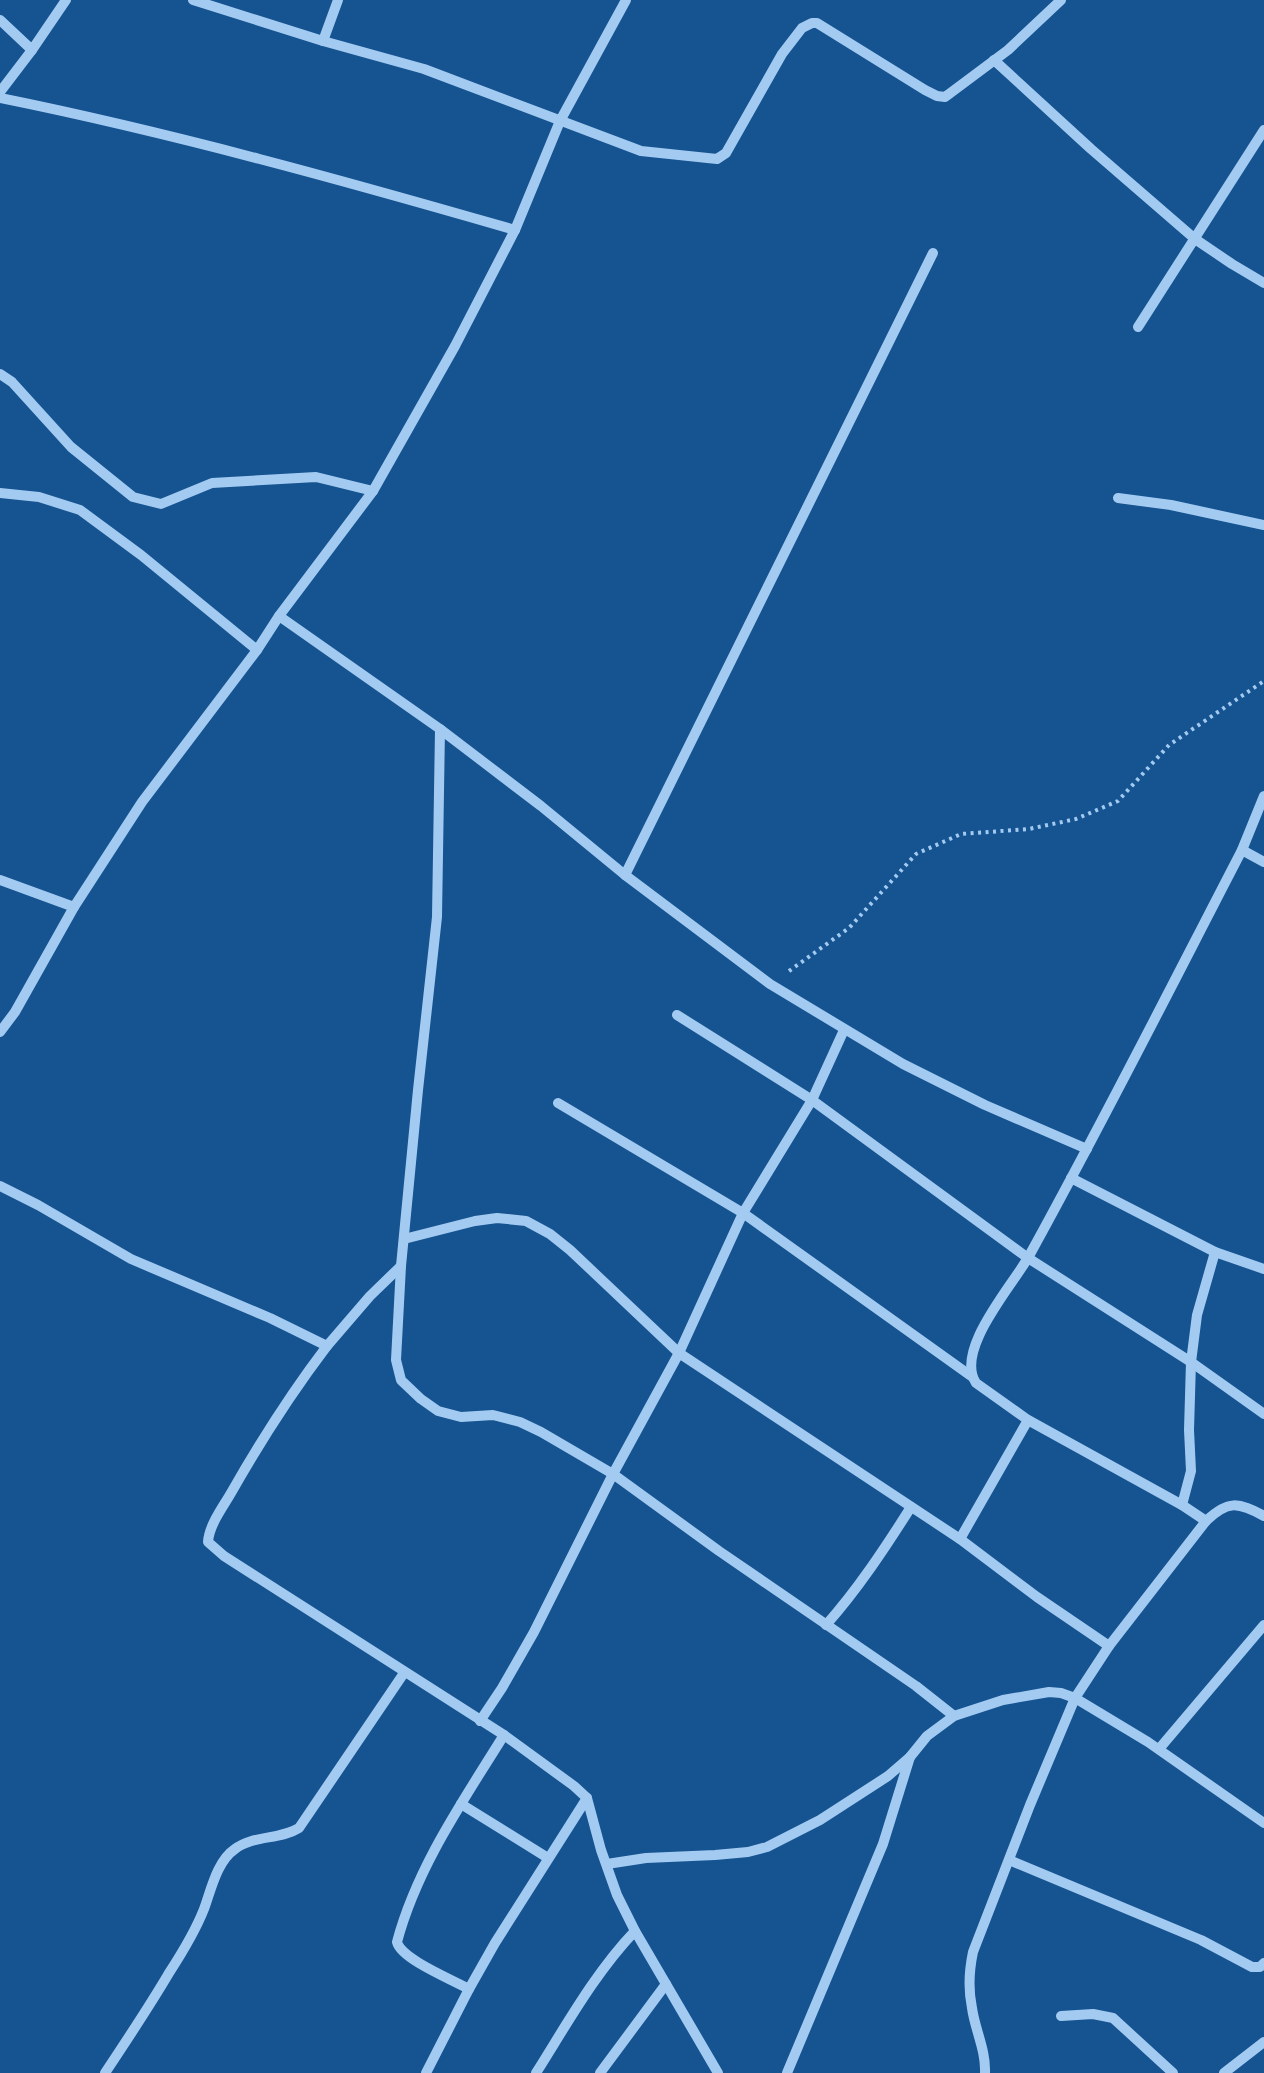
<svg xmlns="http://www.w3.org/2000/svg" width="1264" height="2073" font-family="'Asap Condensed',sans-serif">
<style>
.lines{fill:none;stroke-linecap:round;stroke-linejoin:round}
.path{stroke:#a3cbf1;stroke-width:4;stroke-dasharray:3 4.5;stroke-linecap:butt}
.minor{stroke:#a3cbf1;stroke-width:10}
</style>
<rect width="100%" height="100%" fill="#155391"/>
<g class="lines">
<!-- path -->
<polyline class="path" points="789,971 849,928 916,854 961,834 1029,829 1076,819 1118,801 1169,745 1264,681"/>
<!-- minor -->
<g class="minor">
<polyline points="193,0 323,41"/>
<polyline points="338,0 323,41 424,69 641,151 717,159 726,153 782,54 802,28 812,23 817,23 925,90 937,96 945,97 1008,50 1061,0"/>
<polyline points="0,20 32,50"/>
<polyline points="994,60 1091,149 1195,239 1232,264 1264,283"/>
<polyline points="0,92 32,50 66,0"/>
<path d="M0 98C173 133 345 181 515 230"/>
<polyline points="1138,327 1264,130"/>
<polyline points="0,374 12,382 71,447 133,497 161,504 212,483 316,477 373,491"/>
<polyline points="0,493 39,497 80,510 141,555 257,650"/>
<polyline points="1118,498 1171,505 1264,525"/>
<polyline points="279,616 440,729 541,806 625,875 770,984 903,1064 985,1105 1087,1149"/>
<polyline points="440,729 437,917 418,1090 401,1266 396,1360 401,1380 421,1399 438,1411 461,1417 493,1415 520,1422 541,1432 613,1474 719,1551 916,1686 954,1716"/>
<polyline points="1242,850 1264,796"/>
<polyline points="625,875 933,253"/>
<polyline points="0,880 74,907"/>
<polyline points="677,1015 812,1100 1028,1258 1191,1362 1264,1414"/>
<polyline points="0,1032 15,1012 74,907 142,802 257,650 279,616 373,491 455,346 515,230 560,121 626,0"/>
<polyline points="558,1103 743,1213 971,1376"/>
<polyline points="1071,1178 1215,1252 1264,1269"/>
<polyline points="0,1186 38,1205 131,1259 270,1318 327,1346 370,1296 401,1266"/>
<polyline points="404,1239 475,1221 497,1218 526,1221 550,1234 570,1250 679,1353 960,1539 1037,1597 1109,1646"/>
<path d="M327 1346C292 1392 260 1442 231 1493 223 1507 209 1525 208 1542L224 1556 504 1735 574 1786 587 1798 601 1850 617 1895 635 1931 718 2073"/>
<polyline points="1182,1505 1191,1471 1189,1430 1191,1362 1197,1315 1215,1252"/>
<path d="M1206 1521 1182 1505 1028 1420 976 1383C954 1350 1013 1285 1029 1256 1103 1122 1172 985 1242 850L1264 862"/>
<polyline points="960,1539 1028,1420"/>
<path d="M826 1625C858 1589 885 1548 911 1507"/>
<polyline points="480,1721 502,1688 534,1632 613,1474 679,1353 743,1213 812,1100 844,1030"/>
<polyline points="1159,1749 1264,1625"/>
<polyline points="461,1804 548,1858"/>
<polyline points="1009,1860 1201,1940 1252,1967 1260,1967 1264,1963"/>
<polyline points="607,1864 646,1858 715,1855 748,1852 767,1847 820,1820 888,1776 910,1757 927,1736 954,1716 1003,1700 1049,1692 1061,1693 1075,1698 1148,1742 1264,1823"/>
<path d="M469 1989C453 1980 401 1959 397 1942 417 1867 463 1801 504 1735"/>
<polyline points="1061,2016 1093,2014 1113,2018 1173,2073"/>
<path d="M105 2073C127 2040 149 2007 169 1973 182 1953 195 1932 204 1909 211 1890 217 1861 235 1849 253 1835 280 1840 299 1828L404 1673"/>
<polyline points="426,2073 469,1989 495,1943 587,1798"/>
<path d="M536 2073C567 2024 595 1973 635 1931"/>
<polyline points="600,2073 666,1984"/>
<polyline points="787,2073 883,1844 910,1757"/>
<path d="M985 2073C986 2050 975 2030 972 2008 968 1989 969 1971 973 1952L1030 1805 1075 1698 1109 1646 1206 1521C1228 1500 1238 1502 1264 1516"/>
<polyline points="1224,2073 1264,2042"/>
</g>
</g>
</svg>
